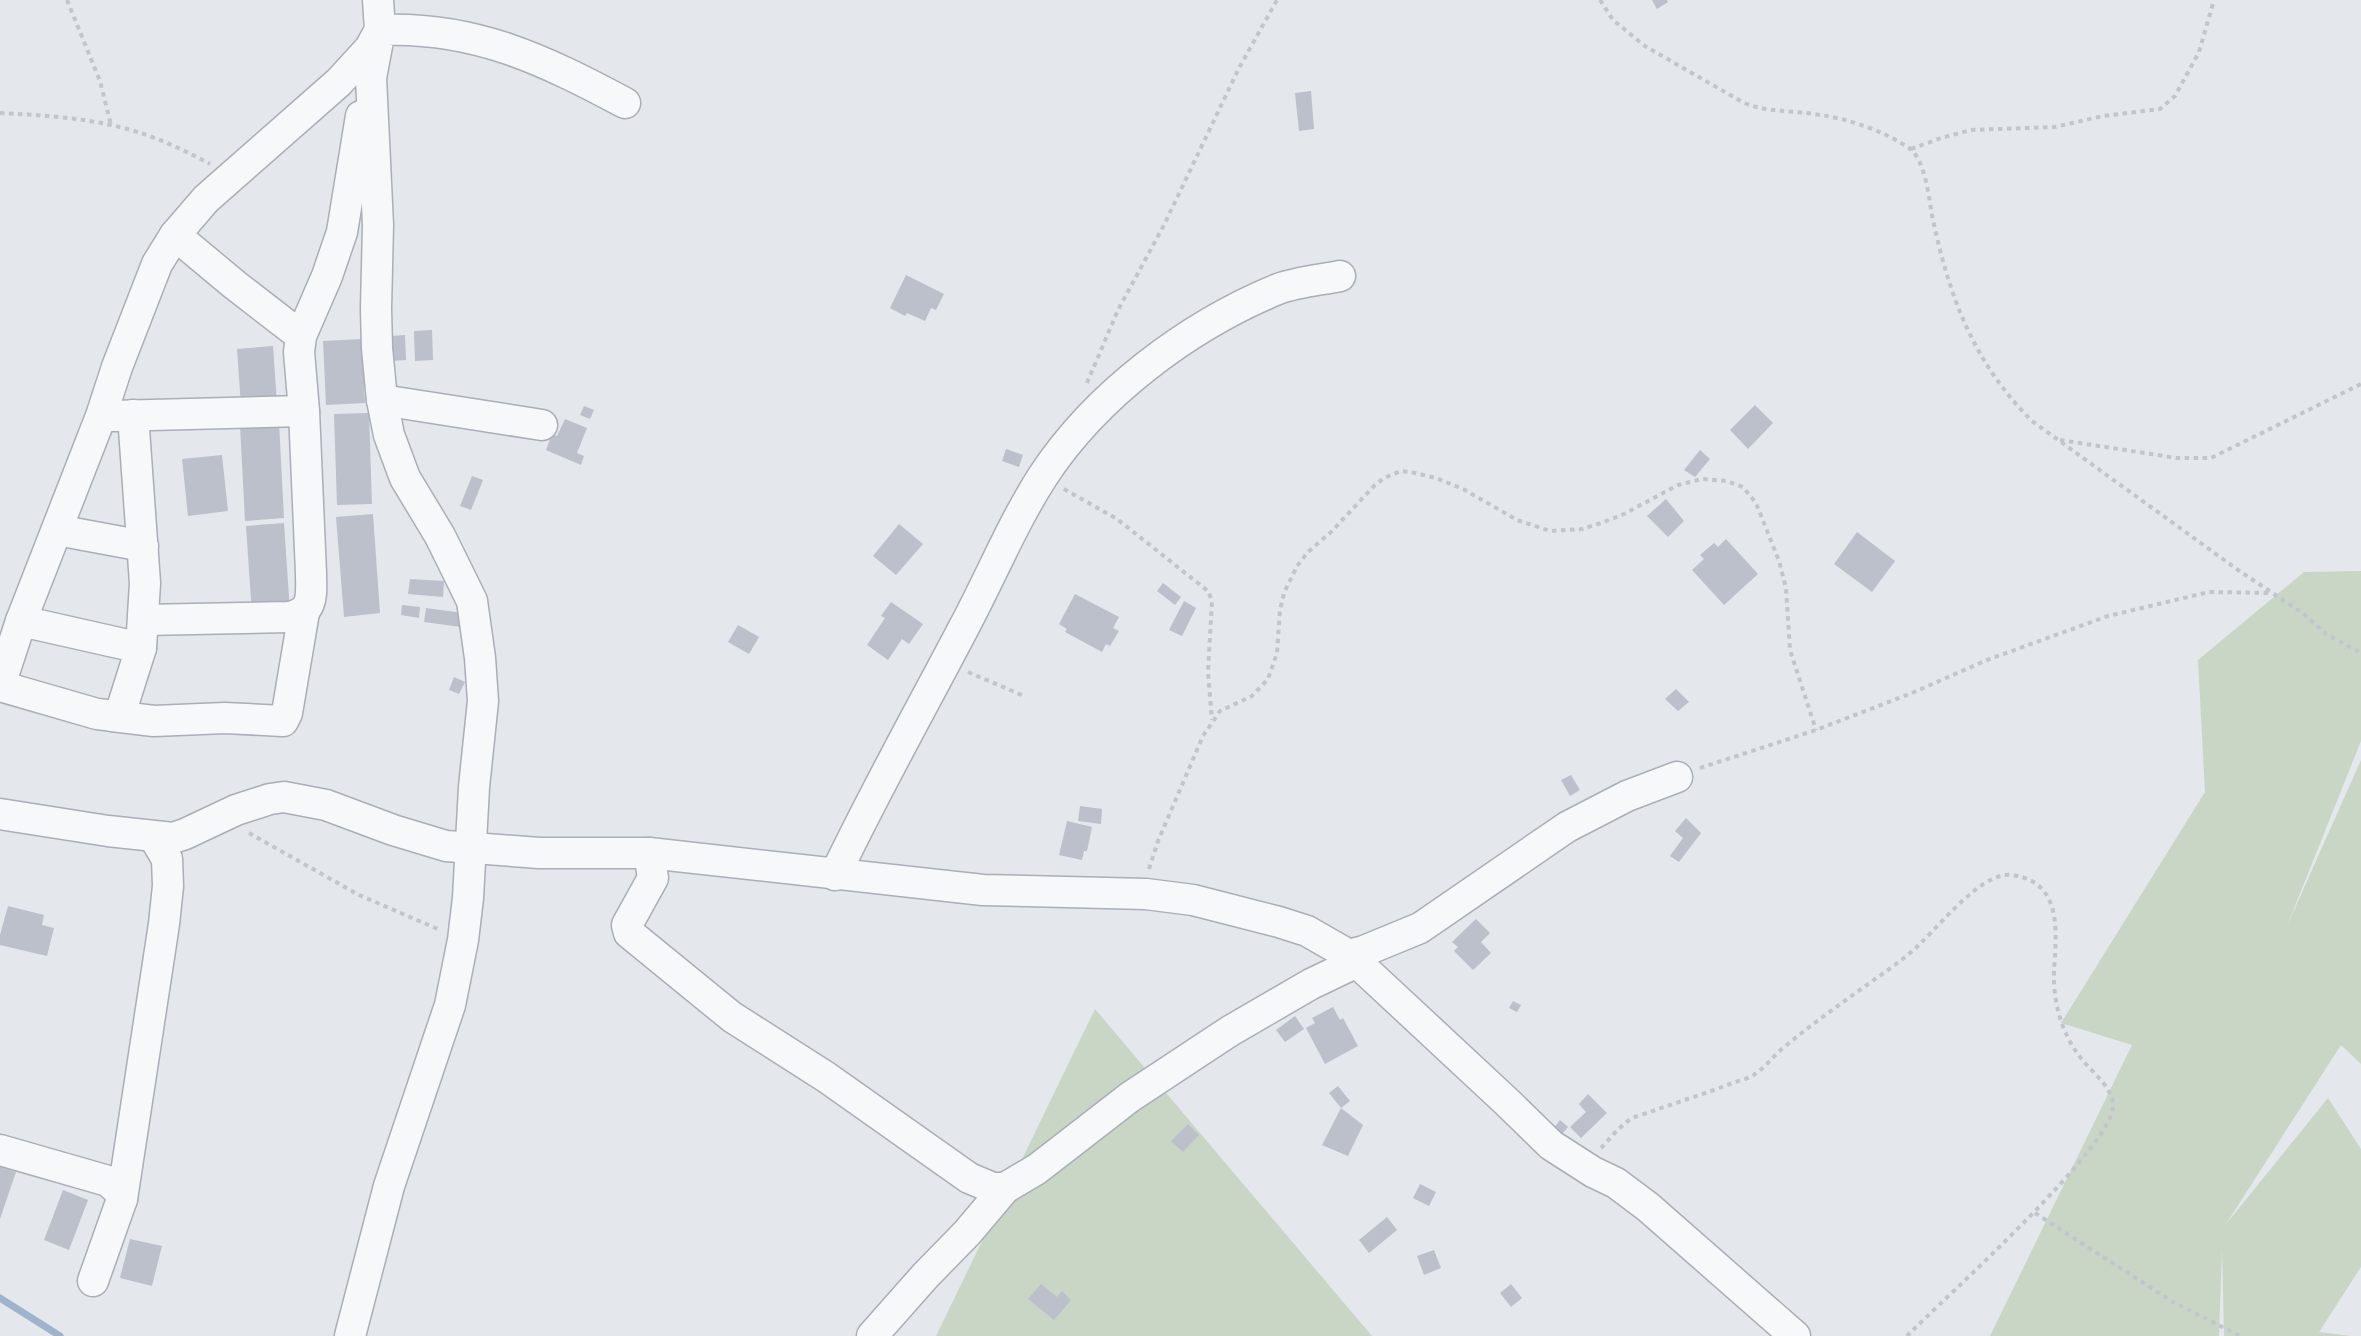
<svg xmlns="http://www.w3.org/2000/svg" width="2361" height="1336" font-family="Cabin,sans-serif">
<style>
.green{fill:#c9d6c5}
.lines{fill:none;stroke-linecap:round;stroke-linejoin:round}
.stream{stroke:#9fb4cc;stroke-width:7}
.building{fill:#bbc0ca}
.minor-casing{stroke:#a9aeb7;stroke-width:33}
.path{stroke:#c2c5cb;stroke-width:4;stroke-dasharray:4.5 4.5;stroke-linecap:butt}
.minor{stroke:#f7f8fa;stroke-width:30}
</style>
<rect width="100%" height="100%" fill="#e4e7ec"/>
<!-- green -->
<g class="green">
<polygon points="2361,571 2361,741 2287,926 2361,760 2361,1064 2341,1045 2226,1224 2328,1098 2361,1149 2361,1267 2319,1332 2351,1336 2224,1336 2222,1249 2219,1336 1990,1336 2132,1045 2061,1023 2205,792 2198,660 2304,572"/>
<polygon points="1095,1009 1372,1336 936,1336"/>
</g>
<g class="lines">
<!-- stream -->
<polyline class="stream" points="0,1298 60,1336"/>
</g>
<!-- building -->
<g class="building">
<polygon points="1652,0 1667,0 1668,2 1657,9"/>
<polygon points="1311,91 1314,129 1299,131 1295,93"/>
<polygon points="906,275 944,294 936,310 931,308 925,321 907,313 905,316 890,308"/>
<polygon points="432,330 433,360 415,361 414,331"/>
<polygon points="405,335 406,360 392,361 391,336"/>
<polygon points="362,339 365,403 326,405 323,341"/>
<polygon points="273,346 277,404 241,406 237,349"/>
<polygon points="1755,405 1773,423 1748,449 1730,430"/>
<polygon points="584,406 594,410 590,419 580,415"/>
<polygon points="369,413 372,504 337,505 334,414"/>
<polygon points="565,419 587,428 577,453 584,456 581,465 546,450 552,434 557,436"/>
<polygon points="279,423 284,518 245,521 240,425"/>
<polygon points="1006,449 1023,455 1019,467 1002,461"/>
<polygon points="1700,450 1710,459 1695,477 1684,470"/>
<polygon points="222,455 228,511 188,516 182,459"/>
<polygon points="472,476 483,480 471,510 460,506"/>
<polygon points="1666,499 1684,521 1668,537 1647,516"/>
<polygon points="373,514 380,613 344,617 336,517"/>
<polygon points="284,523 290,612 252,615 246,526"/>
<polygon points="899,524 923,544 896,575 873,556"/>
<polygon points="1857,532 1895,561 1872,592 1834,564"/>
<polygon points="1726,539 1758,574 1724,605 1692,570 1704,559 1700,555 1714,543 1718,547"/>
<polygon points="410,579 444,581 443,597 408,594"/>
<polygon points="1163,583 1181,597 1175,605 1157,591"/>
<polygon points="1075,594 1119,617 1113,628 1119,631 1110,646 1106,644 1102,652 1065,632 1067,629 1059,624"/>
<polygon points="1184,601 1196,608 1182,636 1169,630"/>
<polygon points="891,602 923,624 909,644 902,639 888,660 867,645 885,618 881,616"/>
<polygon points="402,605 420,607 419,618 401,615"/>
<polygon points="426,608 463,613 461,627 424,622"/>
<polygon points="738,625 759,637 749,654 728,642"/>
<polygon points="454,677 465,682 459,694 449,690"/>
<polygon points="1676,689 1689,702 1678,711 1665,699"/>
<polygon points="1571,775 1580,790 1570,796 1561,780"/>
<polygon points="1080,806 1102,809 1101,824 1078,821"/>
<polygon points="1686,818 1701,833 1679,862 1670,856 1683,838 1675,831"/>
<polygon points="1067,821 1092,827 1087,851 1084,851 1082,860 1059,855"/>
<polygon points="8,906 44,915 42,925 54,928 47,956 0,945 0,935"/>
<polygon points="1476,919 1490,933 1481,942 1491,953 1473,970 1454,951 1458,947 1452,942"/>
<polygon points="1513,1001 1521,1005 1517,1012 1509,1008"/>
<polygon points="1333,1007 1340,1020 1343,1018 1358,1046 1325,1064 1306,1028 1315,1023 1312,1018"/>
<polygon points="1295,1016 1304,1029 1285,1042 1276,1030"/>
<polygon points="1338,1086 1350,1101 1341,1108 1329,1093"/>
<polygon points="1588,1094 1607,1113 1581,1138 1570,1127 1586,1112 1579,1104"/>
<polygon points="1341,1108 1363,1125 1348,1156 1322,1145"/>
<polygon points="1560,1120 1568,1127 1561,1135 1553,1129"/>
<polygon points="1188,1124 1199,1135 1183,1152 1171,1141"/>
<polygon points="0,1167 16,1172 0,1219"/>
<polygon points="1420,1184 1436,1192 1429,1206 1413,1198"/>
<polygon points="63,1190 88,1200 69,1250 44,1240"/>
<polygon points="1387,1217 1397,1230 1369,1253 1359,1240"/>
<polygon points="130,1239 162,1246 152,1286 120,1278"/>
<polygon points="1434,1250 1441,1268 1424,1275 1417,1256"/>
<polygon points="1041,1284 1057,1297 1062,1291 1071,1300 1054,1320 1028,1299"/>
<polygon points="1511,1284 1522,1298 1511,1307 1500,1293"/>
</g>
<g class="lines">
<!-- minor casing -->
<g class="minor-casing">
<g id="minor">
<polyline points="175,235 235,285 301,336"/>
<polyline points="382,400 542,425"/>
<polyline points="113,416 304,411"/>
<polyline points="57,530 143,546"/>
<path d="M144 620 289 617C315 612 311 594 311 573L304 411 299 352 301 336 327 276 342 232 361 116"/>
<polyline points="21,621 141,648"/>
<polyline points="0,685 21,621 101,416 117,367 157,264 175,235 206,199 339,82 370,48 380,30 378,0"/>
<polyline points="0,686 97,714 115,716 121,711 141,648 145,583 133,415"/>
<polyline points="112,716 154,721 225,718 283,721 287,713 304,612"/>
<polyline points="0,814 108,831 173,838 185,834 236,810 270,799 284,797 326,805 393,830 446,846 539,853 649,853 983,890 1146,894 1193,900 1279,922 1307,931 1349,955 1508,1103 1551,1145 1593,1172 1616,1183 1648,1207 1795,1336"/>
<polyline points="649,853 653,878 627,925 629,933 732,1017 826,1077 969,1178 993,1188 1005,1188 1037,1169 1130,1097 1230,1031 1311,984 1357,962"/>
<path d="M835 875C875 791 920 711 963 629 990 579 1012 524 1043 476 1096 395 1188 326 1278 289 1297 282 1320 280 1340 276"/>
<polyline points="1349,955 1364,951 1420,928 1567,827 1627,796 1677,777"/>
<polyline points="0,1150 108,1181 118,1190 122,1199"/>
<polyline points="93,1281 122,1199 164,924 168,886 167,859 154,837"/>
<path d="M350 1336 389 1186 450 1005 463 940 468 898 474 787 483 701 480 658 472 601 440 536 405 478 389 435 382 400 377 348 376 309 378 225 371 78 380 30C475 26 544 60 625 103"/>
<polyline points="872,1336 925,1276 967,1233 1005,1188"/>
</g>
</g>
<!-- path -->
<g class="path">
<polyline points="67,0 100,81 111,125"/>
<path d="M1600 0 1613 20 1645 46 1744 103C1770 113 1793 110 1820 115 1849 119 1884 131 1909 148 1926 160 1929 201 1933 220 1950 299 1974 363 2032 421L2238 570 2304 614 2326 634 2361 653"/>
<path d="M0 113C37 115 75 117 111 125 145 132 179 147 210 164"/>
<polyline points="1911,149 1941,138 1971,130 2055,127 2103,116 2160,109 2175,96 2199,52 2214,0"/>
<polyline points="1087,383 1118,310 1164,225 1239,68 1277,0"/>
<polyline points="2060,440 2177,458 2211,458 2361,384"/>
<polyline points="1064,489 1117,519 1208,591 1212,601 1208,672 1212,720"/>
<polyline points="968,672 1024,696"/>
<polyline points="1700,768 1816,730 1912,693 1987,660 2108,616 2209,592 2271,593"/>
<polyline points="249,833 359,895 440,930"/>
<polyline points="1149,869 1158,841 1203,736 1220,711 1252,696 1268,679 1277,653 1280,610 1284,593 1297,566 1308,552 1331,532 1374,486 1384,478 1401,471 1411,472 1436,478 1465,490 1517,520 1550,531 1582,529 1601,523 1624,514 1678,485 1702,479 1726,481 1743,487 1756,503 1779,561 1786,588 1790,650 1816,730"/>
<path d="M1601 1148C1609 1140 1618 1128 1628 1121 1634 1116 1645 1114 1653 1111 1680 1101 1708 1093 1735 1082 1742 1080 1750 1078 1755 1074 1766 1067 1773 1056 1783 1048 1807 1028 1832 1010 1857 992 1875 979 1893 967 1910 953 1934 934 1979 871 2012 875 2064 882 2056 934 2054 972 2053 1005 2063 1038 2085 1063 2095 1074 2110 1087 2113 1102 2122 1140 1940 1302 1907 1336"/>
<polyline points="2035,1213 2173,1302 2240,1336"/>
</g>
<!-- minor -->
<use href="#minor" class="minor"/>
</g>
</svg>
